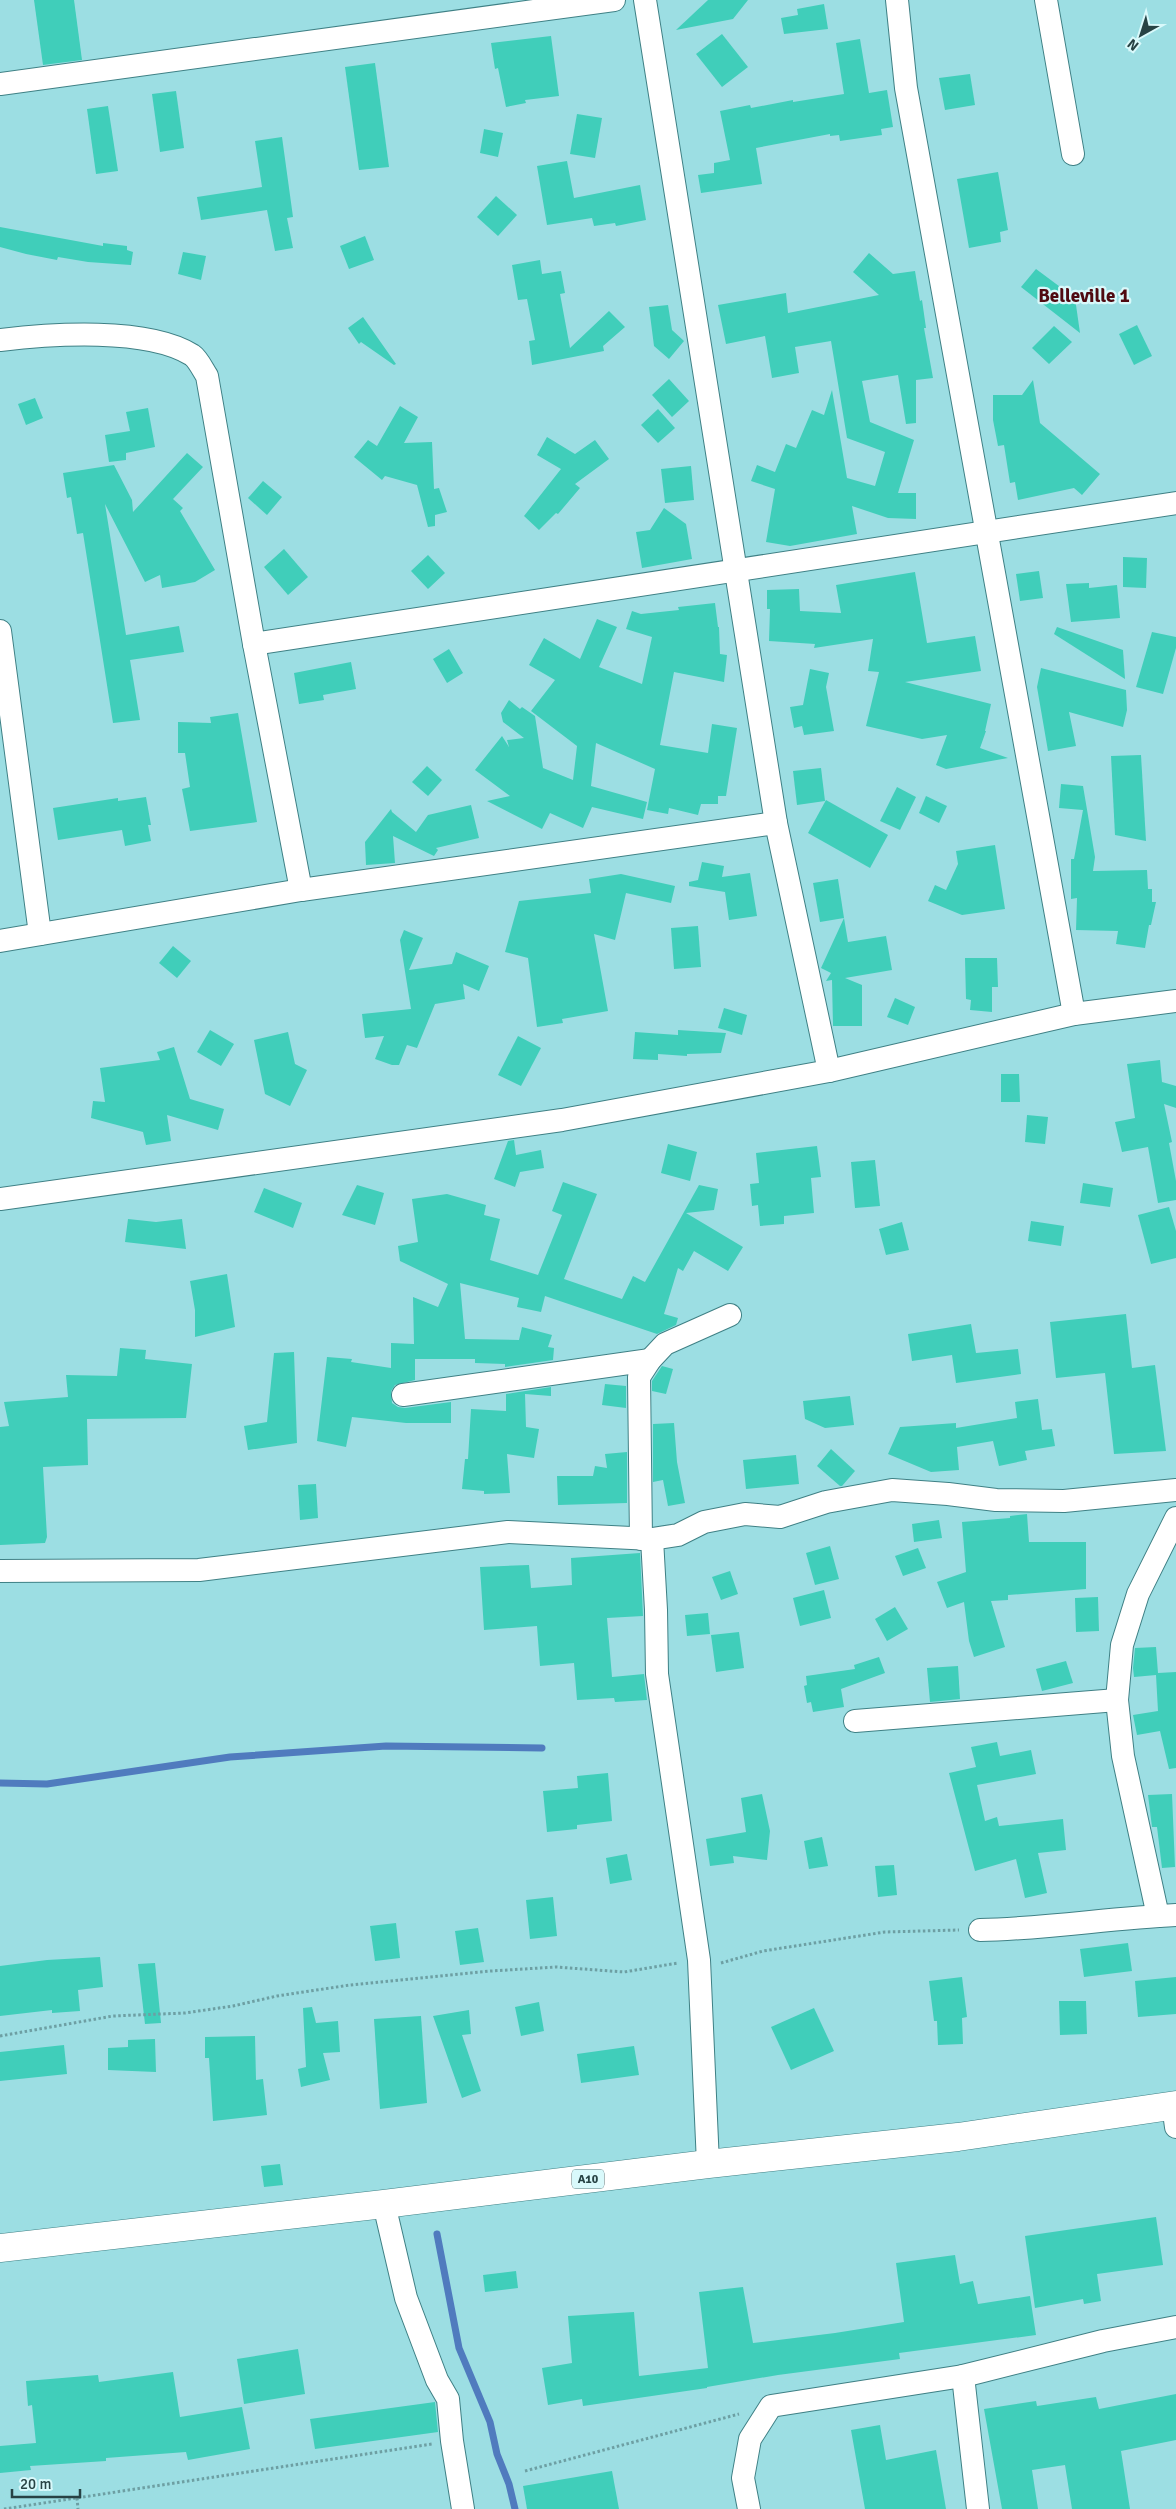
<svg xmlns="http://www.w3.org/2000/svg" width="1176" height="2509" font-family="Signika,sans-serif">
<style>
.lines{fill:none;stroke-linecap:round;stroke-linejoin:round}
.stream{stroke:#507bbe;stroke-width:7}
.building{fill:#40ceba}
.minor-casing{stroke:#3f8085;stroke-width:24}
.major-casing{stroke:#3f8085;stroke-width:29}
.path{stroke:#6d9fa3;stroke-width:3;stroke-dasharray:2.5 2.5;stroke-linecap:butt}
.minor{stroke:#fff;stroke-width:22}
.major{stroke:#fff;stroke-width:28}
.labels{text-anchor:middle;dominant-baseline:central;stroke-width:4.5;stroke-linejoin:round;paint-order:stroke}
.shield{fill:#d9f9fb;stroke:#5c797b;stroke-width:1}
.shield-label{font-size:12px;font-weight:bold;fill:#274244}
.district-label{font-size:19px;font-weight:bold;fill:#500a11;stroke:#d9f9fb}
</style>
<rect width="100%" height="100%" fill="#9cdee3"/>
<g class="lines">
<!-- stream -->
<g class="stream">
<polyline points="0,1783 47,1784 230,1757 386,1746 542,1748"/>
<polyline points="437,2234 459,2348 490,2422 497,2454 509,2484 515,2509"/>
</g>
</g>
<!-- building -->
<g class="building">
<polygon points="34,0 74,0 82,60 43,65"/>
<polygon points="708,0 748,0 733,19 676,30"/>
<polygon points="824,4 828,29 784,34 781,18 798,15 797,9"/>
<polygon points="722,34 748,67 722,87 696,54"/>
<polygon points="551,36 559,96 525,100 526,103 506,107 498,68 495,69 491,43"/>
<polygon points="860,39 869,93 887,90 893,127 881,129 882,135 840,141 839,135 830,136 830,134 756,148 762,184 701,193 698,175 714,173 714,163 730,160 720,111 750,105 751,108 793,100 793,102 844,94 836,43"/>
<polygon points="375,63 389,167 359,170 345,67"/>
<polygon points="970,74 975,105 945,110 939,78"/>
<polygon points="176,91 184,148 160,152 152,94"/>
<polygon points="108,106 118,171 96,174 87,109"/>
<polygon points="577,114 602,118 595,158 570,154"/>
<polygon points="484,129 503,133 498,157 480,153"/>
<polygon points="282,137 293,217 287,218 293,248 275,251 267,210 201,220 197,197 262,187 255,141"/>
<polygon points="567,161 574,198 640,185 646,220 616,226 615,223 594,226 592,218 547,225 537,166"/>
<polygon points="998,172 1008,230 1000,232 1001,242 969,248 957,179"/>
<polygon points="496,196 517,215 498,236 477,217"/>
<polygon points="0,227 103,246 103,243 127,246 127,250 133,252 131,265 88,262 58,257 57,260 26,254 0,247"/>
<polygon points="365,236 374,260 349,269 340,246"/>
<polygon points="183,252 206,256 201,280 178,274"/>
<polygon points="869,253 893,274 915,271 920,301 922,300 926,328 924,328 933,378 916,380 916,423 906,424 898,375 862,381 870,422 914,440 898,493 916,493 916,519 888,518 852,506 857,534 790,546 766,542 775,489 751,481 757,465 775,472 786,444 796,448 812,410 824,415 832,390 847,478 875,486 885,452 847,438 831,341 795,347 799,373 772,378 765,336 726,344 718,305 786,293 788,313 879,295 853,272"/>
<polygon points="540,260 542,274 561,271 565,293 560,294 570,348 609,311 625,327 603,346 604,351 532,365 529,341 535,340 527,299 518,300 512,265"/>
<polygon points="1036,269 1075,298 1080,333 1021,287"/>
<polygon points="668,305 672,330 684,341 669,359 654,346 649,307"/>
<polygon points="363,317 396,364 394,365 361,342 359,344 348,328"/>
<polygon points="1137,325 1152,356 1134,365 1119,334"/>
<polygon points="1054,326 1072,342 1049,364 1032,348"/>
<polygon points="669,379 689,401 672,417 652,395"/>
<polygon points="1033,380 1040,423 1100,474 1082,495 1074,488 1018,500 1015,482 1010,483 1004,445 998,446 993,420 993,395 1022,395"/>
<polygon points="35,398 43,418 26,425 18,404"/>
<polygon points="400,406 418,417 404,443 432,442 434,489 439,488 447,512 435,515 435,526 428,527 417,485 385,476 382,480 354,457 368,440 377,446"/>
<polygon points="148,408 155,447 126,453 126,460 109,462 105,435 130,431 126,412"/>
<polygon points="658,409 675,428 658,443 641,425"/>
<polygon points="547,437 575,454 595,440 609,459 575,484 580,488 558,514 556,513 539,530 524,516 561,469 537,455"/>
<polygon points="187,453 203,467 173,499 183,508 180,511 215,570 195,582 162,588 160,575 145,582 105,504 126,635 179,626 184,652 130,660 140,720 113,723 83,533 77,534 71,497 67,498 63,473 114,465 132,500 133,512"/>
<polygon points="691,466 694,500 665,503 661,469"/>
<polygon points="263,481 282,497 267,515 248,498"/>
<polygon points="664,508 686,524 692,559 642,568 636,532 650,530"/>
<polygon points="284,549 308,577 288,595 264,567"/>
<polygon points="428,555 445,573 428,589 411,571"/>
<polygon points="1123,557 1147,558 1146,588 1123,587"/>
<polygon points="1039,571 1043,598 1020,601 1016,574"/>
<polygon points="915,572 927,643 975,636 981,671 905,682 991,704 985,731 986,731 980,748 1008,758 946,769 936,765 947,735 922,739 866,726 879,672 868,671 873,639 814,648 815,644 769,641 770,609 767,609 767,590 799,589 800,611 841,613 836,585"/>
<polygon points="1089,583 1089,588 1117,585 1120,618 1071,622 1066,584"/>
<polygon points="715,603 718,627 719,627 720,654 727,655 724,682 674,672 660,745 708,753 712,724 737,728 726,796 718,796 718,804 701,804 698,815 669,808 668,814 647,810 655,769 596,743 591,786 647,802 643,819 592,807 583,828 550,813 542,829 487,801 510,796 475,770 502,736 509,747 507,740 524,738 503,722 501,713 509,700 520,709 522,707 535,716 543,768 573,780 577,746 531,711 555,680 529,665 544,638 580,659 597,619 617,627 599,667 642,684 652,637 626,629 632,611 641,614 679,610 678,607"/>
<polygon points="1057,627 1123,650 1125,679 1054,634"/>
<polygon points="1152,632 1176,637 1176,648 1163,694 1136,687"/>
<polygon points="449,649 463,673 447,683 433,659"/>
<polygon points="351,662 356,689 323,695 324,700 299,704 294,673"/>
<polygon points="1041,668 1126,690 1127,710 1123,727 1069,712 1076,746 1048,751 1037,687"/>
<polygon points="810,669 829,673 826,687 834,731 804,735 802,726 794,728 790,707 803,705"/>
<polygon points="238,713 257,822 190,831 182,789 190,787 185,753 178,753 178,722 211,723 210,717"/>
<polygon points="1141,755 1146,841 1115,835 1111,756"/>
<polygon points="427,766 442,780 428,796 412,782"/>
<polygon points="821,768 825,801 797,805 793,771"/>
<polygon points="1061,784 1083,786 1095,857 1093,871 1147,870 1148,889 1152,889 1152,902 1156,902 1151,925 1149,925 1145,948 1116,944 1118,931 1076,930 1077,898 1071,899 1071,859 1074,859 1083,810 1059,808"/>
<polygon points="897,787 916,797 900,830 880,821"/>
<polygon points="926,796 947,806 939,823 919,813"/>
<polygon points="146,797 151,825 148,825 151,841 125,846 122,830 58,840 53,808 118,798 118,801"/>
<polygon points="826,800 888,835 870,868 808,833"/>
<polygon points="471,805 479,838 436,848 438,850 434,856 393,836 395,863 366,865 365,842 391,809 392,812 416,832 428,815"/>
<polygon points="995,845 1005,909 962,915 928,901 935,885 946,890 958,864 956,851"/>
<polygon points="702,862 724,866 722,877 750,873 757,916 729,920 725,892 689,886 689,882 698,880"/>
<polygon points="621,874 675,886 671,903 626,893 615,940 594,934 608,1011 562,1019 563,1023 537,1027 528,958 505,952 519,901 591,893 589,879"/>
<polygon points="838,879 844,918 820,922 813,883"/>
<polygon points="844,918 848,942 886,936 892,970 845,978 862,985 862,1026 833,1026 832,980 826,981 831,973 821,968"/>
<polygon points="698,926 701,967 674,969 671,928"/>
<polygon points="404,930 423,938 409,970 452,964 456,952 489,966 479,991 463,984 465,999 435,1004 417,1048 407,1045 399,1065 392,1065 375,1059 384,1036 365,1038 362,1014 411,1009 400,940"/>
<polygon points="173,946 191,961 177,978 159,963"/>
<polygon points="965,958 997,958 998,987 992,987 992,1012 970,1010 971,1000 966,999"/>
<polygon points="895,998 915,1007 908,1025 887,1017"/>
<polygon points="724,1008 747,1015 742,1035 718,1028"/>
<polygon points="210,1030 234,1044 221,1066 197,1052"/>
<polygon points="678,1030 726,1033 721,1053 687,1054 687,1056 658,1054 658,1060 633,1059 635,1032 678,1035"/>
<polygon points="288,1032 295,1064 307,1070 290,1106 265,1094 254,1040"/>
<polygon points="518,1036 541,1048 521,1086 498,1075"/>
<polygon points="174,1047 190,1099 224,1109 218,1130 167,1115 171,1141 146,1145 143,1132 91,1118 93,1101 105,1102 100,1068 160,1060 157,1052"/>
<polygon points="1160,1060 1162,1082 1176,1086 1176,1108 1164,1104 1172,1142 1169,1143 1176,1181 1176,1200 1158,1203 1148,1147 1122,1152 1115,1122 1135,1118 1127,1064"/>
<polygon points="1001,1074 1019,1074 1020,1102 1001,1102"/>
<polygon points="1027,1115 1048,1117 1045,1144 1025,1142"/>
<polygon points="514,1140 516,1155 541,1150 544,1168 520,1172 515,1187 494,1179 508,1141"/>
<polygon points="668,1144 697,1152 690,1181 661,1173"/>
<polygon points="817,1146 821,1177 811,1178 814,1213 784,1216 784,1224 760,1226 758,1205 752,1206 750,1184 759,1183 756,1153"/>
<polygon points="875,1160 880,1206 855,1208 851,1162"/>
<polygon points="563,1182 597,1194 564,1279 622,1299 633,1276 645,1282 699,1185 718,1189 714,1210 686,1213 743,1247 728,1271 694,1251 683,1271 678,1268 664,1314 678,1318 676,1325 657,1334 545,1296 541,1312 517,1307 519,1298 460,1283 465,1339 519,1340 522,1327 552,1335 548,1347 554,1348 553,1360 505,1367 505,1364 475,1363 475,1359 415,1359 415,1380 395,1385 391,1391 392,1403 398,1407 405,1408 451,1402 451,1423 406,1423 352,1417 346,1447 317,1441 327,1357 352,1359 351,1362 391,1368 391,1343 414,1344 413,1297 438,1307 448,1284 400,1261 398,1246 418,1242 412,1199 447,1194 486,1205 484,1215 500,1219 490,1260 538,1275 562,1215 552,1211"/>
<polygon points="1083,1183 1113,1188 1110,1207 1080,1203"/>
<polygon points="357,1185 384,1193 375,1225 342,1215"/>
<polygon points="264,1188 302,1203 293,1228 254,1212"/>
<polygon points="1169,1207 1176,1231 1176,1258 1151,1264 1138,1215"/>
<polygon points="128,1219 156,1222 182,1219 186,1249 125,1242"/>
<polygon points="1031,1221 1064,1226 1061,1246 1028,1241"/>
<polygon points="902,1222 909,1250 886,1255 879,1229"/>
<polygon points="227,1274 235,1327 195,1337 195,1310 190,1281"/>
<polygon points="1126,1314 1132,1368 1155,1365 1166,1451 1114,1454 1105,1373 1056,1378 1050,1322"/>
<polygon points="971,1324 976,1353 1018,1349 1021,1374 956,1383 952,1355 912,1361 908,1334"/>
<polygon points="120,1348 146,1350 145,1359 192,1364 186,1418 87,1419 88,1465 43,1467 47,1537 45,1543 0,1545 0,1427 9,1426 4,1402 68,1397 66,1375 117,1376"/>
<polygon points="294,1352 297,1443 248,1450 244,1426 267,1422 274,1353"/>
<polygon points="662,1366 673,1369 666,1394 652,1391 652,1381"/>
<polygon points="605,1384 626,1386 626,1408 602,1405"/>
<polygon points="551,1387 551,1396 525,1394 526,1427 539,1429 534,1458 507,1454 510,1493 484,1494 484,1491 462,1489 465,1459 468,1459 471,1409 506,1411 506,1394"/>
<polygon points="850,1396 854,1425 825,1428 805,1419 803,1401"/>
<polygon points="1038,1399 1042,1430 1052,1429 1055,1446 1025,1451 1027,1460 999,1466 993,1441 957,1447 959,1470 931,1472 888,1454 900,1427 956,1423 956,1428 1017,1418 1015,1402"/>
<polygon points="674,1423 677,1462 685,1503 668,1506 663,1480 653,1482 653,1424"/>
<polygon points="831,1449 855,1471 842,1486 840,1486 817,1466"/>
<polygon points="627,1452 627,1503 558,1505 557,1476 593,1476 595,1466 607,1468 605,1454"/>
<polygon points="796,1455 799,1484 746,1489 743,1460"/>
<polygon points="316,1484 318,1518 300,1520 298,1485"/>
<polygon points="1027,1514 1029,1542 1086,1542 1086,1589 1008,1595 1008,1600 991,1601 1005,1647 974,1657 969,1641 964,1602 947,1608 937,1582 966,1572 962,1522 1010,1518 1010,1516"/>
<polygon points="939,1520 942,1538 914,1542 912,1524"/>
<polygon points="830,1546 839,1579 815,1585 806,1553"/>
<polygon points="918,1548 926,1568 903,1576 895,1556"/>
<polygon points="640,1553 643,1616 607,1618 612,1677 644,1674 647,1700 615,1702 614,1698 577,1700 574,1663 540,1666 537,1626 484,1630 480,1567 529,1565 531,1588 572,1585 571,1558"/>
<polygon points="730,1571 738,1594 721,1600 712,1577"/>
<polygon points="824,1590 831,1618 800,1626 793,1598"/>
<polygon points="1098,1597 1099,1631 1076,1632 1075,1598"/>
<polygon points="895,1607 908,1629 887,1641 875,1619"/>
<polygon points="708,1613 710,1634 687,1636 685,1615"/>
<polygon points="739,1632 744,1668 716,1672 711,1635"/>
<polygon points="1156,1647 1158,1673 1176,1672 1176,1768 1169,1769 1160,1731 1137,1735 1133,1715 1158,1711 1156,1675 1134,1677 1133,1668 1135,1648"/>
<polygon points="879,1657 885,1673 841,1689 844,1707 813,1712 811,1702 807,1703 804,1686 807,1685 806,1676 855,1669 854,1665"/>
<polygon points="1066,1661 1073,1683 1042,1691 1036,1669"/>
<polygon points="958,1666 960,1699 930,1702 927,1668"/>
<polygon points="997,1742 1000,1756 1031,1750 1036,1774 977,1785 985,1821 997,1817 999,1826 1063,1819 1066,1850 1038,1853 1047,1893 1025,1898 1016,1859 975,1871 949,1773 976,1767 971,1747"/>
<polygon points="608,1773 612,1821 577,1825 577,1829 547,1832 543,1791 578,1788 577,1776"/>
<polygon points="762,1794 770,1831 767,1860 733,1856 734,1863 710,1866 706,1839 746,1832 741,1798"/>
<polygon points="1172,1794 1175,1867 1162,1868 1157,1827 1152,1827 1148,1795"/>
<polygon points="822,1837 828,1866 809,1869 804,1841"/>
<polygon points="627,1854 632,1880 610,1884 606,1858"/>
<polygon points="894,1865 897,1895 878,1897 875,1866"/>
<polygon points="553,1897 557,1936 530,1939 526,1900"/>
<polygon points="396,1923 400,1958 375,1961 370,1926"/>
<polygon points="478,1928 484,1962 460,1965 455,1931"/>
<polygon points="1128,1943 1132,1971 1084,1977 1080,1949"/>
<polygon points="100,1957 103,1987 78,1990 80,2011 52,2013 52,2010 0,2016 0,1966 47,1960"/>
<polygon points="155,1963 161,2023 145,2024 138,1964"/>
<polygon points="962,1977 967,2017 962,2018 963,2044 938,2045 937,2021 934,2021 929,1981"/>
<polygon points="1176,1977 1176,2014 1138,2017 1135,1981"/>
<polygon points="1059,2001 1086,2001 1087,2034 1060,2035"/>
<polygon points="539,2002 544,2031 521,2036 515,2007"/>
<polygon points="312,2007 316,2023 338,2021 340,2052 323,2053 330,2080 301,2087 298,2069 306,2067 303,2008"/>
<polygon points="814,2008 834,2051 791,2070 771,2027"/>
<polygon points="469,2010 471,2034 462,2035 481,2091 462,2098 433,2016"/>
<polygon points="421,2016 427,2103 380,2109 374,2019"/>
<polygon points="255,2036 256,2080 263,2079 267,2115 213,2121 209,2058 205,2058 205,2037"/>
<polygon points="155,2039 156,2072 108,2070 108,2048 128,2047 128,2040"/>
<polygon points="64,2045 67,2074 0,2081 0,2052"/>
<polygon points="634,2046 639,2075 581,2083 577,2054"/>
<polygon points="280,2164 283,2185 264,2187 261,2166"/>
<polygon points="1156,2217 1163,2265 1097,2274 1101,2301 1084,2304 1083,2299 1035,2308 1025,2236"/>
<polygon points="955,2255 960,2284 973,2281 978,2304 1030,2296 1036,2335 899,2353 900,2359 778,2375 707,2387 707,2388 583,2406 582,2399 548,2405 542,2368 572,2363 568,2316 634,2312 639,2376 708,2368 699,2292 743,2287 753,2343 835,2333 904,2322 896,2263"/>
<polygon points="516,2271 518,2288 485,2292 483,2275"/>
<polygon points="298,2349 305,2394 244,2404 237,2359"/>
<polygon points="173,2372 180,2417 242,2407 250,2449 188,2460 186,2452 106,2458 106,2461 30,2466 31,2470 0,2473 0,2446 36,2443 32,2405 28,2406 26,2381 98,2375 99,2382"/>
<polygon points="1176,2394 1176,2440 1121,2451 1130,2509 1072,2509 1065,2465 1032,2470 1038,2509 1002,2509 984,2409 1036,2401 1037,2406 1096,2397 1099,2409"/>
<polygon points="435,2402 438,2432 315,2449 310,2419"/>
<polygon points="880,2425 886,2460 936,2450 946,2509 865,2509 851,2430"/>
<polygon points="612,2471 619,2509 527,2509 523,2486"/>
</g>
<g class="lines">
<!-- minor casing -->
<g class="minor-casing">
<g id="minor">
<polyline points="645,0 776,823 829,1071"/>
<polyline points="897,0 906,88 1074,1014"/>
<polyline points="1046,0 1073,154"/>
<polyline points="0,84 614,0"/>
<path d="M0 340C51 334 147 327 192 355 198 359 203 370 207 376L254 644 301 890"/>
<polyline points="0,631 40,934"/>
<polyline points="254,644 1176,503"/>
<polyline points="0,941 301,890 776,823"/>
<polyline points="0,1199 562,1120 829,1071 1074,1014 1176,1001"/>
<polyline points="403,1395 650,1360"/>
<polyline points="641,1539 639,1377 650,1360 665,1344 730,1315"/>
<polyline points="0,1571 199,1570 508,1532 652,1539"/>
<polyline points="855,1721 1117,1700"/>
<polyline points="1158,1916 1123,1756 1117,1700 1122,1645 1138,1594 1176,1518"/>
<path d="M980 1930C1045 1929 1110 1918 1176 1915"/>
<polyline points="1173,2105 1176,2127"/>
<polyline points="708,2164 699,1960 657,1674 656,1610 652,1539 678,1535 704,1522 745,1514 780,1517 826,1502 892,1490 948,1494 996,1500 1064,1501 1176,1490"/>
<polyline points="384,2204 406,2298 437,2380 448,2399 452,2441 463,2509"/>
<polyline points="963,2376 978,2509"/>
<polyline points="749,2509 743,2478 750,2439 771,2406 963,2376 1103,2341 1176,2327"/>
</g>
</g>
<!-- major casing -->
<g class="major-casing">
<polyline id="major" points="0,2248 384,2204 708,2164 958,2137 1176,2105"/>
</g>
<!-- path -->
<g class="path">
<polyline points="721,1963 763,1951 885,1932 959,1930"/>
<polyline points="0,2036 113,2016 185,2013 233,2006 277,1996 350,1985 491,1971 556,1967 624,1972 678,1963"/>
<polyline points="525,2471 739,2414"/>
<polyline points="77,2498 78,2509"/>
<polyline points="4,2509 432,2444"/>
</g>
<!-- minor -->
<use href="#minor" class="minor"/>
<!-- major -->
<use href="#major" class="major"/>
</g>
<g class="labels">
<!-- shield labels -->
<rect class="shield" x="572" y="2169.5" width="32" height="19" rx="4"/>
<g class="shield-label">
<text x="588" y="2179">A10</text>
</g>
<!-- district labels -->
<g class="district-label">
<text x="1084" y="296">Belleville 1</text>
</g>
</g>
<!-- north arrow -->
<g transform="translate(1141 35) rotate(219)" stroke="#d9f9fb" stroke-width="4" paint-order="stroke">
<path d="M0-4L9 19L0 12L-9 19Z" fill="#274244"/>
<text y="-8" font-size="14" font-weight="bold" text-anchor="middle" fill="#274244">N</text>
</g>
<!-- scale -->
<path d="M12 2489v8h68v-8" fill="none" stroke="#274244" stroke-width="2.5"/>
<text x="20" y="2489" font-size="15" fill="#274244" stroke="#d9f9fb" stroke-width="4" paint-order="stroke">20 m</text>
</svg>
